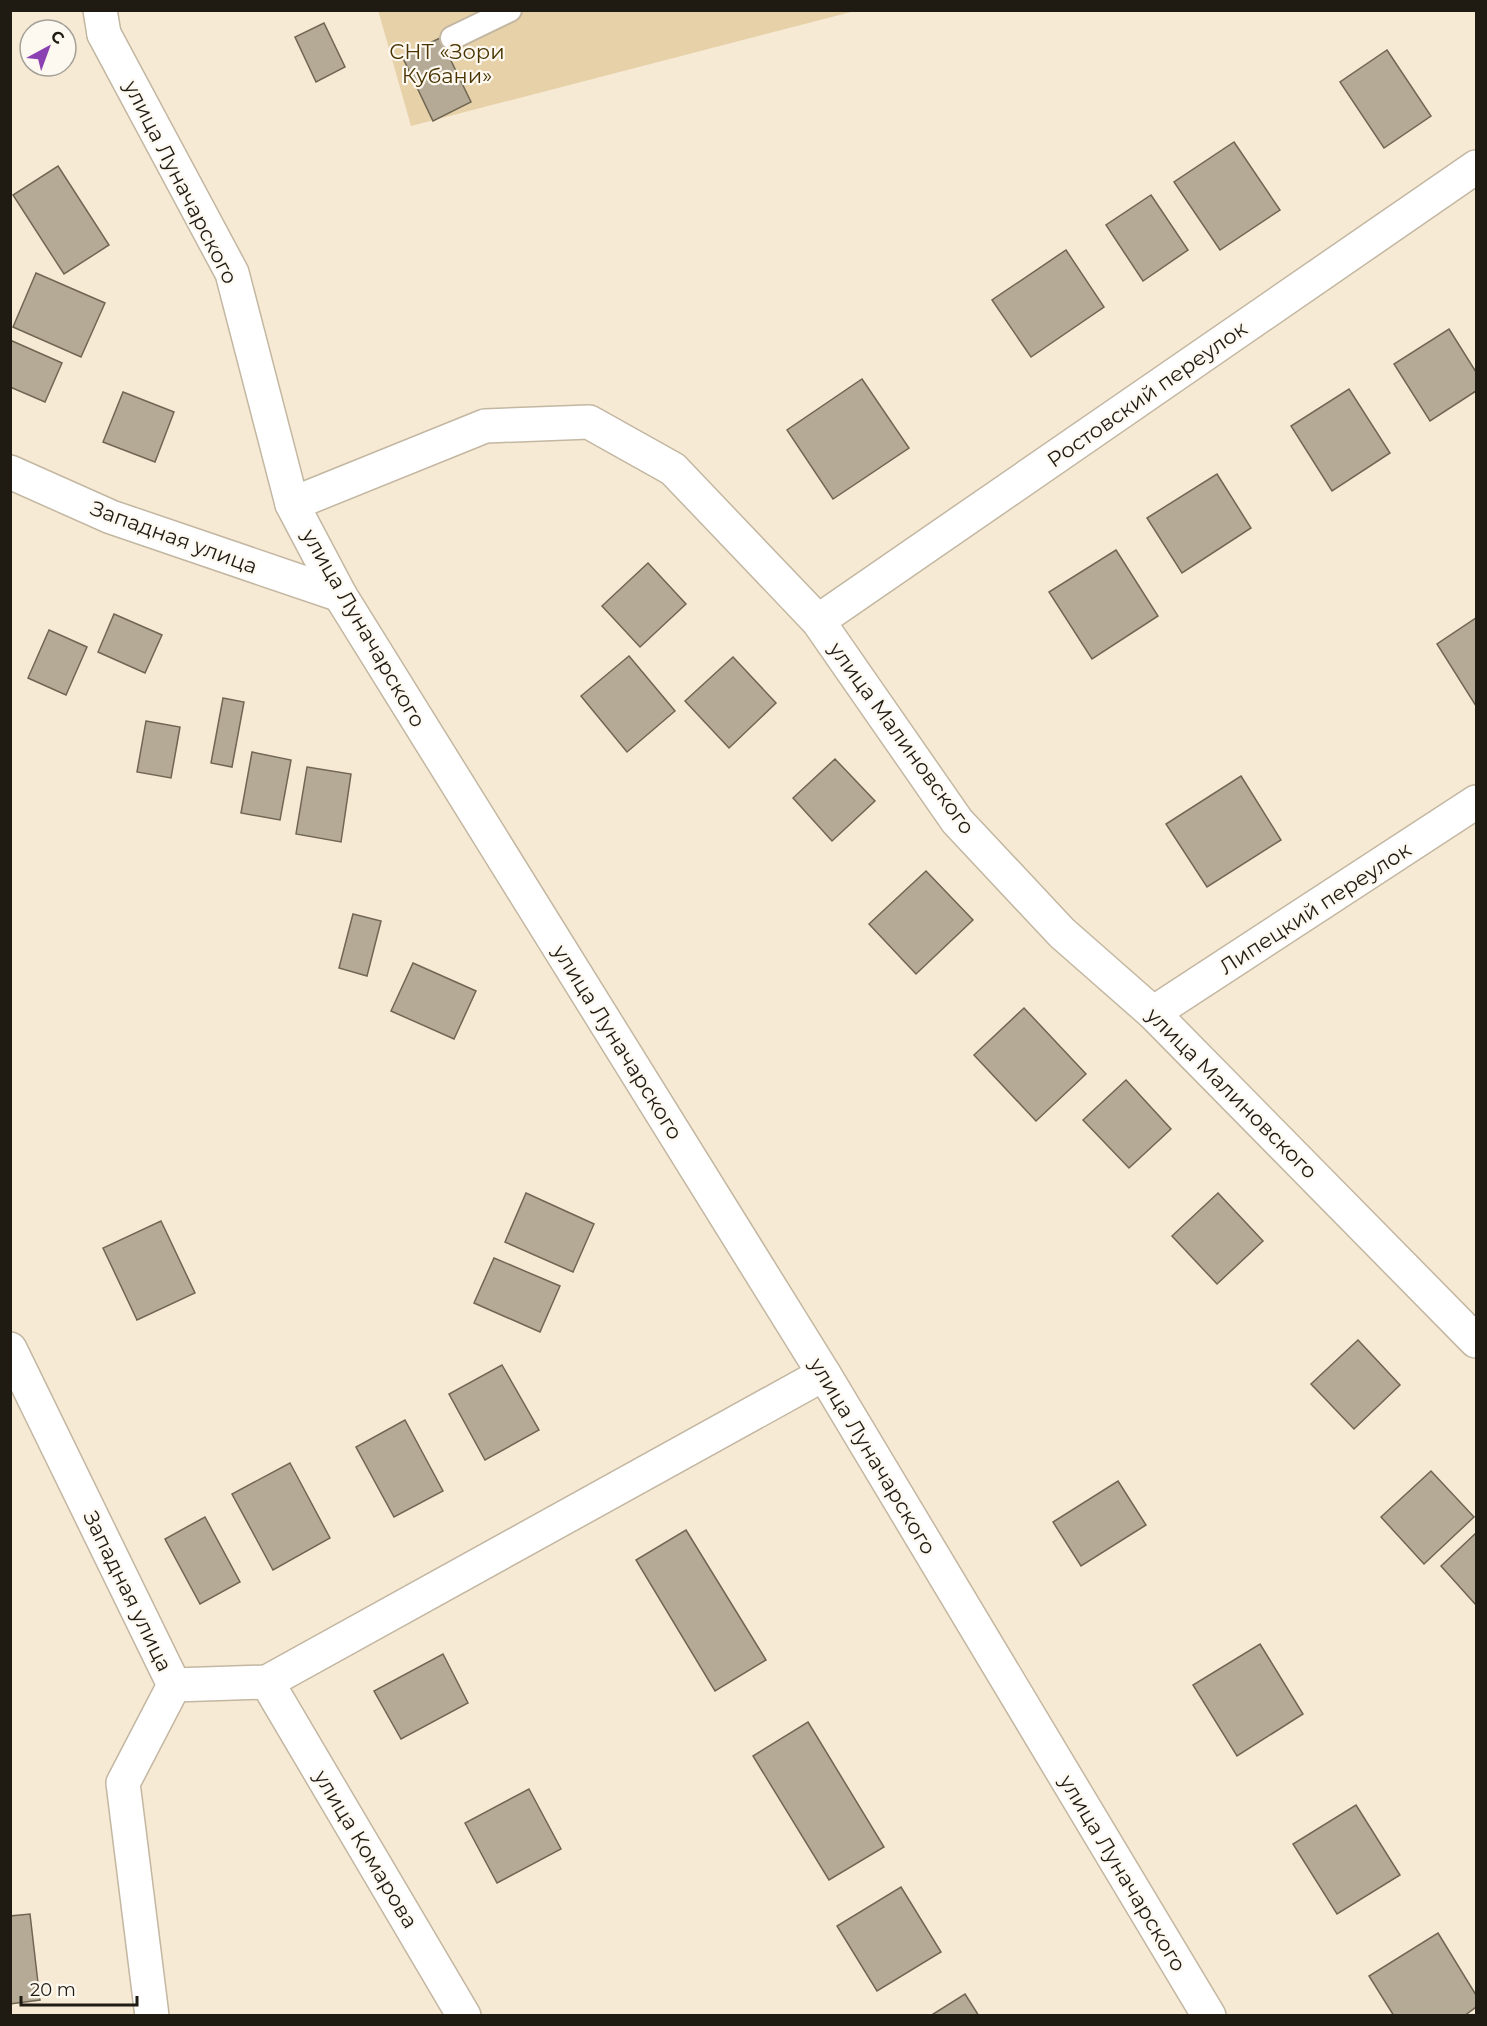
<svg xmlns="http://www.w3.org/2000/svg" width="1487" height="2026" font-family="Montserrat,sans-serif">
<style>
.green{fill:#e7d1a9}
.building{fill:#b5aa95;stroke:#706653;stroke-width:1.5}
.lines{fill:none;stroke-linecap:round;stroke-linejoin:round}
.lane-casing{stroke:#c3b7a2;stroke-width:26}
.street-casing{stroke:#c3b7a2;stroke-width:36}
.secondary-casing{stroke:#c3b7a2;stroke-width:36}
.lane{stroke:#fff;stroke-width:22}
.street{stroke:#fff;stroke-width:33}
.secondary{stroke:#fff;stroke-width:33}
.labels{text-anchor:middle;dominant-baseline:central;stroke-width:4.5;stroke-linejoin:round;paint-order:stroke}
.park-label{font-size:21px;fill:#493402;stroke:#fdf8f0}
.street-label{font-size:21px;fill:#1f1b13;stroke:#fdf8f0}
</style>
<rect width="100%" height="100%" fill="#f6ead5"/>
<!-- green -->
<polygon class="green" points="378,10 855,11 411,126"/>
<!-- building -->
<g class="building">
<polygon points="324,23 345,67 316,82 295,37"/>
<polygon points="440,38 471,102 433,121 402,56"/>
<polygon points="1387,50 1431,116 1384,148 1340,82"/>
<polygon points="1234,142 1280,210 1220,250 1174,182"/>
<polygon points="58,166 109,245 64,274 13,195"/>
<polygon points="1151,195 1188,250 1143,281 1106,225"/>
<polygon points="1066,250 1104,307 1031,357 992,300"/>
<polygon points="36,273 105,303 81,357 13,327"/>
<polygon points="1449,329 1476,372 1476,391 1430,421 1394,364"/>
<polygon points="10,340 62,363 45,402 10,387"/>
<polygon points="862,379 909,448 833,499 787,430"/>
<polygon points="1349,389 1390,453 1332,491 1291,426"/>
<polygon points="123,392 174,412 155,462 103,442"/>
<polygon points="1217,474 1251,528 1182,573 1147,518"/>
<polygon points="1116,550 1158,616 1092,659 1049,592"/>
<polygon points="648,563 686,604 640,647 602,606"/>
<polygon points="114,614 162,635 145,673 98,652"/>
<polygon points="1476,618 1476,706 1437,644"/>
<polygon points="49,630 87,647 66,695 28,678"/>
<polygon points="629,656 675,711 627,752 581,696"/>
<polygon points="733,657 776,703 729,748 685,701"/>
<polygon points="223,698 244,702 232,767 211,763"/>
<polygon points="146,721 180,727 171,778 137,772"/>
<polygon points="252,752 291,760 280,820 241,813"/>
<polygon points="835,759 875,801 832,841 793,798"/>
<polygon points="307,767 351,774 341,842 296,834"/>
<polygon points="1241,776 1281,840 1207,887 1166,824"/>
<polygon points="926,871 973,920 916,974 869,924"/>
<polygon points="353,914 381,921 367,976 339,968"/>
<polygon points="413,963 476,991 454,1039 391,1011"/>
<polygon points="1024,1008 1086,1074 1036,1121 974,1055"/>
<polygon points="1126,1080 1171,1129 1129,1168 1083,1120"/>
<polygon points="526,1193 594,1224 573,1272 505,1242"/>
<polygon points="1218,1193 1263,1241 1217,1284 1172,1236"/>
<polygon points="161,1221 195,1293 137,1320 103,1248"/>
<polygon points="494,1258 560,1286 540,1332 474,1303"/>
<polygon points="1358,1340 1400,1385 1354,1429 1311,1384"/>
<polygon points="502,1365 539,1430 485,1460 449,1394"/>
<polygon points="405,1420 443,1491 394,1517 356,1447"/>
<polygon points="290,1463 330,1538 273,1570 232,1494"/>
<polygon points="1431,1471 1474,1517 1424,1564 1381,1517"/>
<polygon points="1118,1481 1146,1525 1081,1566 1053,1522"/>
<polygon points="205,1517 240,1582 200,1604 165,1539"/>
<polygon points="686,1530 766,1660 715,1691 636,1560"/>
<polygon points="1476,1533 1476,1605 1441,1566"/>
<polygon points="1260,1644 1303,1714 1237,1756 1193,1685"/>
<polygon points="443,1654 468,1703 401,1739 374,1691"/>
<polygon points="808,1722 884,1847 829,1880 753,1756"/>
<polygon points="529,1789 561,1849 497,1883 465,1823"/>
<polygon points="1356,1805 1400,1875 1337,1914 1293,1844"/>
<polygon points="901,1887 941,1952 877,1991 837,1926"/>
<polygon points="30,1914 40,2000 10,2004 10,1916"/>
<polygon points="1438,1933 1476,1995 1476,2007 1464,2016 1394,2016 1369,1976"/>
<polygon points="965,1994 979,2016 930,2016"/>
</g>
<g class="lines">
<!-- lane casing -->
<g class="lane-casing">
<polyline id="lane" points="452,38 510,10"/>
</g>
<!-- street casing -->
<g class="street-casing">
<g id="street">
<polyline points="100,10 104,34"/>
<polyline points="10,472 111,517 340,595"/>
<polyline points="292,504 485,426 589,422 673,469 818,621 957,821 1062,933 1153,1013 1476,1341"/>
<polyline points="818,621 1476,167"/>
<polyline points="1153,1013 1476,802"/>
<polyline points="10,1349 174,1685 123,1783 152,2016"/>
<polyline points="267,1682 464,2016"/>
<polyline points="174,1685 267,1682 824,1374"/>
</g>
</g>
<!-- secondary casing -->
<g class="secondary-casing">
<polyline id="secondary" points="104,34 232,273 292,504 340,595 824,1374 1209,2016"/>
</g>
<!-- lane -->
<use href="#lane" class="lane"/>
<!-- street -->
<use href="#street" class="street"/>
<!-- secondary -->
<use href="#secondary" class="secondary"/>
</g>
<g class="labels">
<!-- park labels -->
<g class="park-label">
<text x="447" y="51">СНТ «Зори<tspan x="447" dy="24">Кубани»</tspan></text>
</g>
<!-- street labels -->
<g class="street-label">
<text transform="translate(181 182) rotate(63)">улица Луначарского</text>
<text transform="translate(1147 394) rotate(-35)">Ростовский переулок</text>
<text transform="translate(174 537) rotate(20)">Западная улица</text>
<text transform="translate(364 628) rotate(60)">улица Луначарского</text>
<text transform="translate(902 738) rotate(54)">улица Малиновского</text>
<text transform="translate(1315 908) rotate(-33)">Липецкий переулок</text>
<text transform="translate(618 1042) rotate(58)">улица Луначарского</text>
<text transform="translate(1232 1093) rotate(45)">улица Малиновского</text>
<text transform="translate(873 1456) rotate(59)">улица Луначарского</text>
<text transform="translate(128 1591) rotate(64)">Западная улица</text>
<text transform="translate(366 1849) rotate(59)">улица Комарова</text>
<text transform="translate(1123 1873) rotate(59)">улица Луначарского</text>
</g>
</g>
<!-- border -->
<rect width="1487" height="2026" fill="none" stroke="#1f1b13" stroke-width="24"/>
<!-- north arrow -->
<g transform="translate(48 48) rotate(41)"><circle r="28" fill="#fdf8f0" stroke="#a4a098" stroke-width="1.5"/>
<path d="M0-4.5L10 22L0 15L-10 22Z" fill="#8c41b3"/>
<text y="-9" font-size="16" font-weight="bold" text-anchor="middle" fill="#1f1b13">С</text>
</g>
<!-- scale -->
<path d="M21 1996v9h116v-9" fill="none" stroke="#1f1b13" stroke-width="3"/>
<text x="30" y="1996" font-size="18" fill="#1f1b13" stroke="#fdf8f0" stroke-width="4.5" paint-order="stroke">20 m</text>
</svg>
